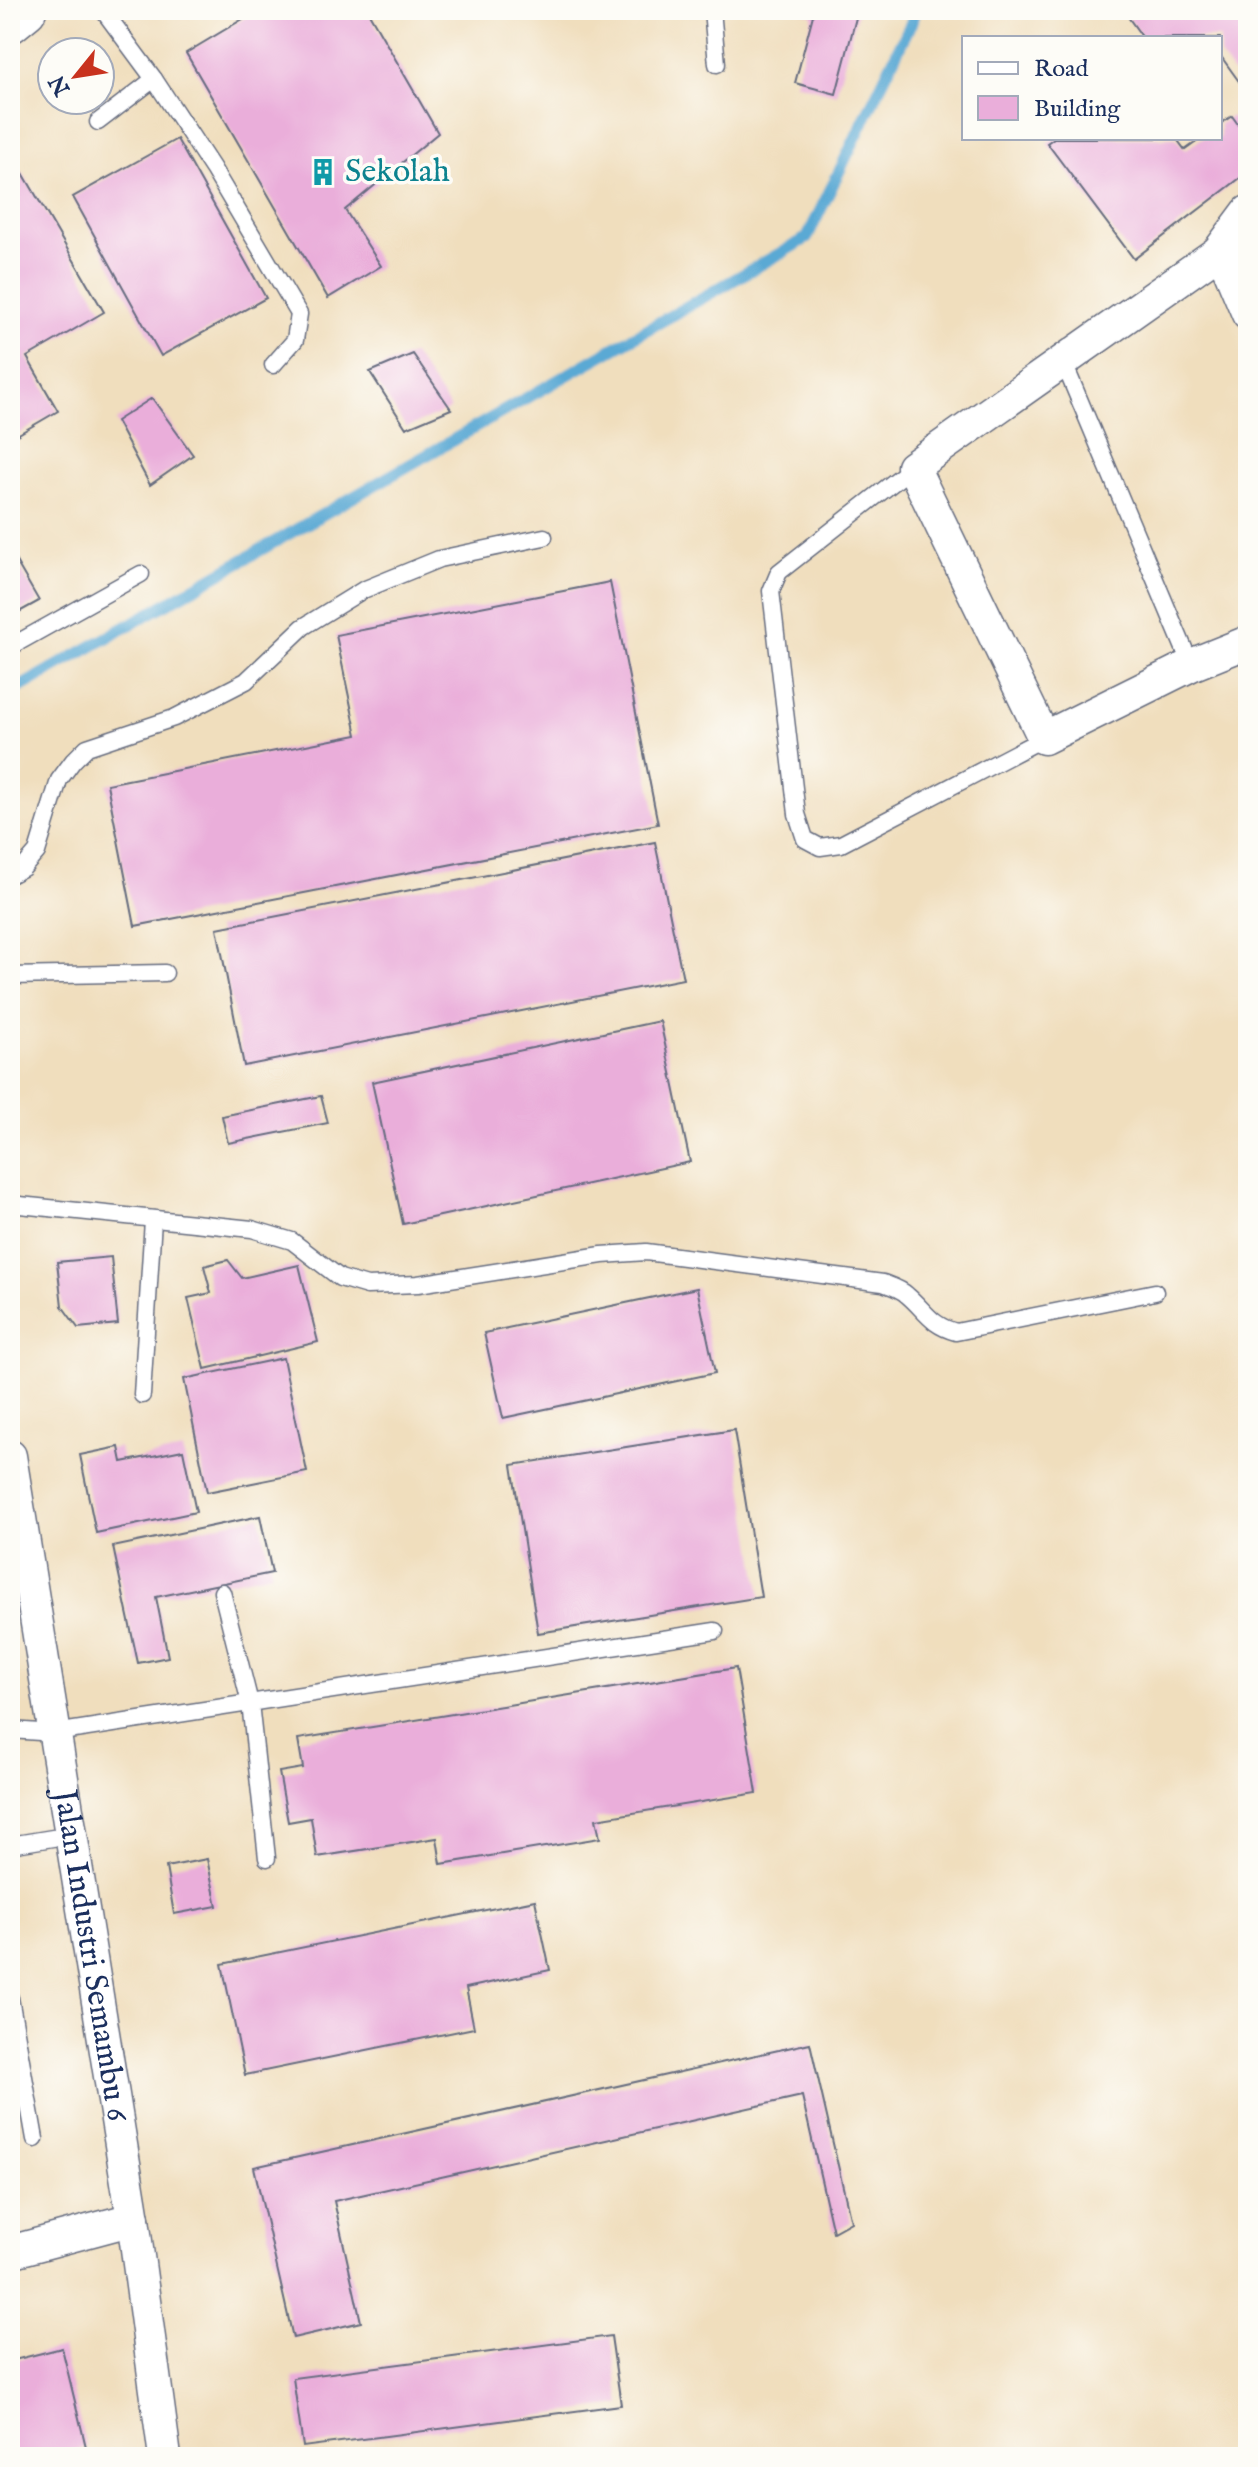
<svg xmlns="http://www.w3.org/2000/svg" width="1258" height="2467" font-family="'IM FELL English',serif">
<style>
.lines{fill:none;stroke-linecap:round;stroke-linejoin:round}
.stream{stroke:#5aa9d4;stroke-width:12}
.building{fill:#eaaeda}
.service-casing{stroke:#666c7f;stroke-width:19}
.minor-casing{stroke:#666c7f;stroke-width:35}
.tertiary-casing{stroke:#666c7f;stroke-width:43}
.service{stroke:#fff;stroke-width:16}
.minor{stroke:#fff;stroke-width:32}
.tertiary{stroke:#fff;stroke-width:40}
.labels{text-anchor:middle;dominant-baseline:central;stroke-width:7;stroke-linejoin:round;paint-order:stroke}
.culture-label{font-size:32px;fill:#0d838f;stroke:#fdfcf7;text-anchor:start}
.street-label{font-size:32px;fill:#1b2f5e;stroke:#fdfcf7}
</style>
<rect width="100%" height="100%" fill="#fdfcf7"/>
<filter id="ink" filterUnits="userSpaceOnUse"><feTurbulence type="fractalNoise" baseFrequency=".0125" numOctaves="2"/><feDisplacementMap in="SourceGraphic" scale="16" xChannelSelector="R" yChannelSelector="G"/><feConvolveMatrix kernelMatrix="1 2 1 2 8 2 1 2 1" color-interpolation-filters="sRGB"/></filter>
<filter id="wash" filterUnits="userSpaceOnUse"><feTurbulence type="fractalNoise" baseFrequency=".006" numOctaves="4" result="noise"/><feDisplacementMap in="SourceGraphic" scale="32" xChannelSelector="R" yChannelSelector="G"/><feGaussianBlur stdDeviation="1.8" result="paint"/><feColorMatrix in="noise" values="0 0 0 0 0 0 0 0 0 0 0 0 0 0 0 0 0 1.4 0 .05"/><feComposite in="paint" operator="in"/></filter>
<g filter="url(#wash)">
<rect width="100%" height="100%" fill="#f0debd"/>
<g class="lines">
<!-- stream -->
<polyline class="stream" points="10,693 807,238 911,23 915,10"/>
</g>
<g id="blocks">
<!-- building -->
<g class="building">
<polygon points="258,10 367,10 438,133 345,210 381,266 328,298 186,53"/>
<polygon points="797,10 858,10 836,94 795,83 813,15"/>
<polygon points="1123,10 1248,10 1248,94 1220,55 1220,38 1143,38"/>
<polygon points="1232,116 1248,138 1248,172 1134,259 1047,143 1054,138 1176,138 1185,150 1202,138 1220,138 1220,124"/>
<polygon points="177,139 266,298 161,356 73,197"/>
<polygon points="23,173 104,312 27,357 58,411 10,439 10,181"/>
<polygon points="413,354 451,409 406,428 370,372"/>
<polygon points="152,398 193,455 150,485 116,421"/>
<polygon points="10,551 39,601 10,617"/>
<polygon points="610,582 658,824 135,926 107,784 357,735 336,635"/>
<polygon points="655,842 683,979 244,1066 217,928"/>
<polygon points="660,1021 690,1162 403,1224 372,1082"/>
<polygon points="321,1096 328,1123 228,1143 222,1116"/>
<polygon points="111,1257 118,1324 78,1328 62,1306 57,1262"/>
<polygon points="228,1260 242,1278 299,1265 318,1342 205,1369 188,1298 211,1293 204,1266"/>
<polygon points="697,1288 715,1373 503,1418 484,1333"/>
<polygon points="283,1358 307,1472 207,1492 184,1379"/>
<polygon points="734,1430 761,1597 538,1633 512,1465"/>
<polygon points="119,1447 122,1462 183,1450 196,1512 96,1533 80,1455"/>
<polygon points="260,1516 272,1573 156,1597 168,1657 138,1663 113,1547"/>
<polygon points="736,1668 757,1793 596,1819 600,1838 441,1864 437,1838 317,1857 311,1818 288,1822 279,1772 303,1768 298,1739"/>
<polygon points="207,1859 217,1906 174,1914 166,1867"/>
<polygon points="535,1900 550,1970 466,1988 474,2028 245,2075 222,1964"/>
<polygon points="810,2043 851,2222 833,2232 802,2096 334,2201 361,2322 293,2338 254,2167"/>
<polygon points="10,2144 16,2164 10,2165"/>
<polygon points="611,2336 621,2405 303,2447 293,2378"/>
<polygon points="62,2348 86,2447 46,2457 10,2457 10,2361"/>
</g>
</g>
</g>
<g filter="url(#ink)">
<use href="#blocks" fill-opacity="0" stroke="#666c7f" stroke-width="2"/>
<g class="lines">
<!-- service casing -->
<g class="service-casing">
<g id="service">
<polyline points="712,10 717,64"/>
<polyline points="154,79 213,169 299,314 295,340 273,365"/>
<polyline points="98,122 154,79 103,10"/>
<polyline points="1063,361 1191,665"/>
<polyline points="913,467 779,572 771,591 797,814 805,839 820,847 841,844 1044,738"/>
<polyline points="10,647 141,574"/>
<polyline points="10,875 23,868 37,852 59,780 73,761 87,747 174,718 246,681 303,627 363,590 439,559 544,537"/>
<polyline points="10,976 165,973"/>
<path d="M10 1204 252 1229 292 1241 340 1278 367 1286 418 1284 602 1255 646 1252 883 1283C891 1286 901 1289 907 1295 926 1311 930 1325 956 1332L1155 1292"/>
<polyline points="142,1395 153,1220"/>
<polyline points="222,1592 250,1703 267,1858"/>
<polyline points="10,1730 55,1733 715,1631"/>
<polyline points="10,1845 71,1835"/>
<polyline points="10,1998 35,2139"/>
</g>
</g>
<!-- minor casing -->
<g class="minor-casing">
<g id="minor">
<polyline points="1216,255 1248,212"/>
<polyline points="1248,314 1221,250 913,467 1044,738 1191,665 1248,642"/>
<path id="s1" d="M10 1456 133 2219 165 2457"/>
<polyline points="10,2252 133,2219"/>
</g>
</g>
<!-- tertiary casing -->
<g class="tertiary-casing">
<polyline id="tertiary" points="10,23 26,10"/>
</g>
<!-- service -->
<use href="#service" class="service"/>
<!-- minor -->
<use href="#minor" class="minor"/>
<!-- tertiary -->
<use href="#tertiary" class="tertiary"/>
</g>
</g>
<!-- icons -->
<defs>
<g id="building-bare" transform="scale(2.16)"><path d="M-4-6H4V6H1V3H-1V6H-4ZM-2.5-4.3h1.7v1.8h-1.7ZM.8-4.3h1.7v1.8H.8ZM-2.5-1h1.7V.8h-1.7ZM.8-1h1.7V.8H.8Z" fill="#0f9aa8" stroke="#fdfcf7" stroke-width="2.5" paint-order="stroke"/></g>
</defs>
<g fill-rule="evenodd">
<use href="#building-bare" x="323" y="172"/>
</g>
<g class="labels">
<!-- culture labels -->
<g class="culture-label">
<text x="345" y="172">Sekolah</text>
</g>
<!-- street labels -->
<g class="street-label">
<text stroke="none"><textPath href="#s1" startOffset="506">Jalan Industri Semambu 6</textPath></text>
</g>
</g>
<!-- margin -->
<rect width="1258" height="2467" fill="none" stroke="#fdfcf7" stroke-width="40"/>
<!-- legend -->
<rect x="962" y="36" width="260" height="104" fill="#fdfcf7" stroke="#a3aaba" stroke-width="2"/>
<rect x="978" y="62" width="40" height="12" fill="#ffffff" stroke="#a3aaba" stroke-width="2"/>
<text x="1034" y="76" font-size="24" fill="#1b2f5e">Road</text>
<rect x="978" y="96" width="40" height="24" fill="#eaaeda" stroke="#a3aaba" stroke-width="2"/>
<text x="1034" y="116" font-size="24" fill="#1b2f5e">Building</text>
<!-- north arrow -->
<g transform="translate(76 76) rotate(240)"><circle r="38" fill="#fdfcf7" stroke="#a3aaba" stroke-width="2"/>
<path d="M0-6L14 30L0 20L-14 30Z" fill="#c8321e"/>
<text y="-12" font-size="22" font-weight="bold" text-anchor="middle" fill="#1b2f5e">N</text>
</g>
</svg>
